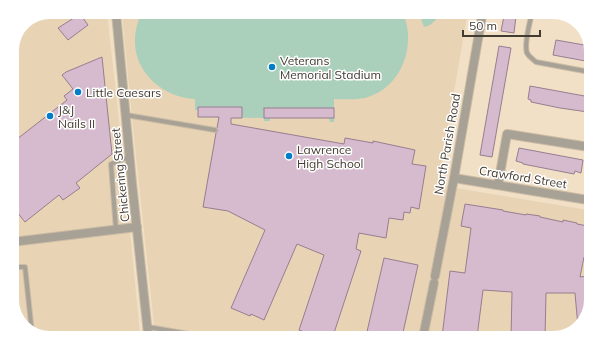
<svg xmlns="http://www.w3.org/2000/svg" width="603" height="350" font-family="Mulish,sans-serif">
<style>
.built{fill:#e8d3b4}
.green{fill:#aacfbb}
.building{fill:#d6bbce;stroke:#977e90}
.lines{fill:none;stroke-linecap:round;stroke-linejoin:round}
.lane-casing{stroke:#cbbca5;stroke-width:6}
.street-casing{stroke:#cbbca5;stroke-width:10}
.lane{stroke:#a8a196;stroke-width:4}
.street{stroke:#a8a196;stroke-width:8}
.poi-dot{fill:#007dc5;stroke:#fff;stroke-width:1.5}
.labels{text-anchor:middle;dominant-baseline:central;stroke-width:3;stroke-linejoin:round;paint-order:stroke}
.poi-label{font-size:12px;fill:#423b30;stroke:#fff;text-anchor:start}
.street-label{font-size:12px;fill:#423b30;stroke:#fff}
</style>
<rect width="100%" height="100%" fill="#f2e0c6"/>
<!-- built -->
<g class="built">
<polygon points="50,12 107,13 121,138 140,334 31,333 12,303 12,48 23,23"/>
<polygon points="122,13 467,16 438,185 588,210 586,319 572,333 553,338 155,334 133,128"/>
</g>
<!-- green -->
<g class="green">
<path d="M141 13 404 15C416 48 401 88 365 98 355 100 344 99 334 99V122H330L329 118H270V121H264V118L198 117V110H195V99C164 98 134 73 135 40 135 30 138 22 141 13Z"/>
<polygon points="420,16 440,16 430,25 424,27"/>
</g>
<!-- building -->
<g class="building">
<polygon points="80,14 88,25 68,40 58,28"/>
<polygon points="504,16 516,16 514,33 501,31"/>
<polygon points="556,40 590,46 591,62 553,55"/>
<polygon points="499,46 511,48 492,157 480,155"/>
<polygon points="102,57 112,154 76,183 80,188 63,200 59,195 25,222 12,206 12,143 67,100 64,96 73,89 62,75 66,72"/>
<polygon points="530,86 590,97 590,111 588,110 588,112 560,108 531,102 531,100 528,99"/>
<polygon points="198,107 242,107 242,118 231,118 231,124 344,144 345,138 373,143 373,141 415,150 412,164 426,166 419,209 411,207 410,213 404,212 403,220 389,218 386,238 359,233 356,249 361,251 333,336 321,332 319,336 316,336 299,330 324,255 297,244 264,320 251,314 250,316 231,308 265,230 228,211 203,207 216,133 218,131 217,128 219,117 198,117"/>
<rect x="264" y="108" width="70" height="10"/>
<polygon points="519,148 583,160 581,173 575,171 574,174 523,164 523,163 516,161"/>
<polygon points="465,204 503,210 503,211 526,215 526,214 540,216 540,217 563,222 563,220 577,223 577,224 588,226 587,258 584,257 580,277 587,276 586,319 578,327 575,293 546,293 545,338 511,338 512,292 483,290 477,337 442,337 450,271 465,273 471,228 461,226"/>
<polygon points="384,258 418,265 402,337 366,336"/>
</g>
<g class="lines">
<!-- lane casing -->
<g class="lane-casing">
<g id="lane">
<path d="M531 17C529 26 524 44 527 53 529 57 533 59 536 62L590 72"/>
<polyline points="571,17 572,17"/>
<polyline points="21,28 22,30"/>
<polyline points="126,115 215,130"/>
<polyline points="116,230 111,164 129,157"/>
<polyline points="12,267 25,267 32,333"/>
<polyline points="148,327 195,335"/>
</g>
</g>
<!-- street casing -->
<g class="street-casing">
<g id="street">
<polyline points="116,13 132,183 148,334"/>
<polyline points="454,178 588,200"/>
<polyline points="498,185 507,134 589,147"/>
<polyline points="12,242 137,227"/>
<polyline points="435,276 454,178 482,16"/>
<polyline points="423,337 434,283"/>
</g>
</g>
<!-- lane -->
<use href="#lane" class="lane"/>
<!-- street -->
<use href="#street" class="street"/>
</g>
<!-- markers -->
<g class="poi-dot">
<circle cx="272" cy="67" r="4"/>
<circle cx="78" cy="92" r="4"/>
<circle cx="50" cy="116" r="4"/>
<circle cx="289" cy="156" r="4"/>
</g>
<g class="labels">
<!-- poi labels -->
<g class="poi-label">
<text x="280" y="60">Veterans<tspan x="280" dy="14">Memorial Stadium</tspan></text>
<text x="86" y="92">Little Caesars</text>
<text x="58" y="109">J&amp;J<tspan x="58" dy="14">Nails II</tspan></text>
<text x="297" y="149">Lawrence<tspan x="297" dy="14">High School</tspan></text>
</g>
<!-- street labels -->
<g class="street-label">
<text transform="translate(447 144) rotate(-80)">North Parish Road</text>
<text transform="translate(120 175) rotate(-96)">Chickering Street</text>
<text transform="translate(523 177) rotate(9)">Crawford Street</text>
</g>
</g>
<!-- crop -->
<path d="M0 0H603V350H0ZM50 19H553A31 31 0 0 1 584 50V300A31 31 0 0 1 553 331H50A31 31 0 0 1 19 300V50A31 31 0 0 1 50 19Z" fill="#fff" fill-rule="evenodd"/>
<!-- scale -->
<path d="M463 30v6h77v-6" fill="none" stroke="#423b30" stroke-width="2"/>
<text x="469" y="30" font-size="12" fill="#423b30" stroke="#ffffff" stroke-width="3" paint-order="stroke">50 m</text>
</svg>
